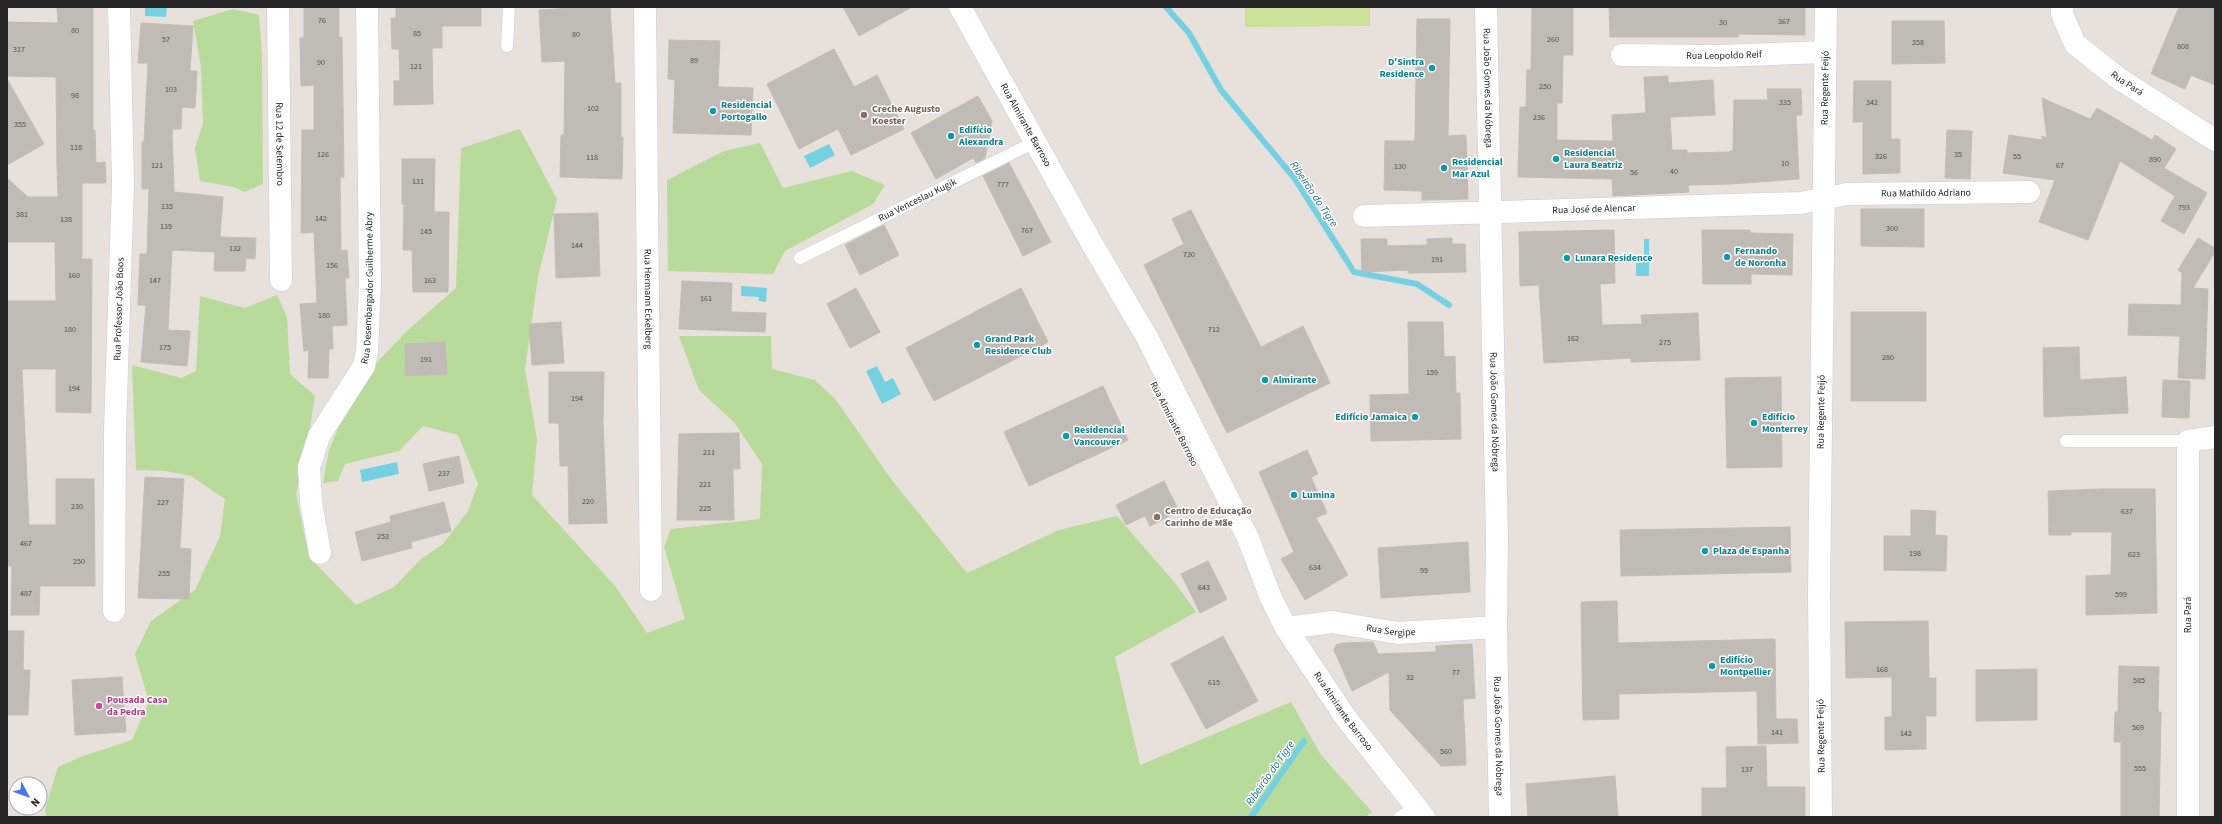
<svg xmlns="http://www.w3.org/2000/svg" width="2222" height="824" font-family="'Source Sans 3',sans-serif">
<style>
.green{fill:#b8da9a}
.pitch{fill:#cae197}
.water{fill:#75d1e2}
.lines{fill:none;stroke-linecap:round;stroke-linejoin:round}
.stream{stroke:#75d1e2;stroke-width:6}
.building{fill:#c1bbb5;stroke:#c3bcb4}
.service-casing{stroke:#c8cdd8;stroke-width:13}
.minor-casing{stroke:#c8cdd8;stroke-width:23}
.secondary-casing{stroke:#c8cdd8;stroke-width:23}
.service{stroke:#fff;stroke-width:12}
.minor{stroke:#fff;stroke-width:22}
.secondary{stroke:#fff;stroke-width:22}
.culture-dot{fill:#0f9aa8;stroke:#fff;stroke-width:1.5}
.education-dot{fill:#8d6e63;stroke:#fff;stroke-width:1.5}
.hotel-dot{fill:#d1479c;stroke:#fff;stroke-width:1.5}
.labels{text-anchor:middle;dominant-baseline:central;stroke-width:3;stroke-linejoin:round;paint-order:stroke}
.number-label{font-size:8px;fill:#4e4c4a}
.street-label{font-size:10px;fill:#272727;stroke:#fff}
.culture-label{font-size:10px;font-weight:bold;fill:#0d838f;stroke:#fff;text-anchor:start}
.education-label{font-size:10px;font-weight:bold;fill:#785e54;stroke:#fff;text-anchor:start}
.hotel-label{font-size:10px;font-weight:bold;fill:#b23c85;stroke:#fff;text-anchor:start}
.water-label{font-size:11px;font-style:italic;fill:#196f89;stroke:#fff}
</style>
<rect width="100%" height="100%" fill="#e8e0da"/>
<!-- green -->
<g class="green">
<polygon points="233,9 259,15 262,55 263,184 244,192 234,187 200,181 195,148 203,124 201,67 193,21"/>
<polygon points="520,129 557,199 538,277 525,369 537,439 532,495 615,586 647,633 685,619 664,547 671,529 760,519 762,464 734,422 699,390 679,336 771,336 772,369 815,380 836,400 891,479 967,573 1059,530 1117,516 1175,583 1196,612 1115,657 1140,765 1291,702 1321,755 1372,812 1365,817 46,817 45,809 58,767 83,756 132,740 149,702 135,654 151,621 195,590 220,536 225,499 191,476 166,471 136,470 132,365 181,378 196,371 200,296 245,308 277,295 287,317 290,374 315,396 307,447 296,494 309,557 356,605 394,587 421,559 443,544 468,511 478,484 458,435 423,426 399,451 345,464 338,481 323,483 329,450 344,415 379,360 408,330 456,288 461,148"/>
<polygon points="760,143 783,188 852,171 885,185 873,204 785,251 773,274 668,271 667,180 724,151"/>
</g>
<!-- pitch -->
<polygon class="pitch" points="1245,7 1370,7 1370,26 1245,27"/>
<!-- water -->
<g class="water">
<polygon points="145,7 167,7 166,17 145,16"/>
<polygon points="829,144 835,155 810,168 804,156"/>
<polygon points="1644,239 1649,239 1649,276 1636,276 1636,263 1644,262"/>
<polygon points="741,286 767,288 766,302 759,301 759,297 741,296"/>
<polygon points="877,366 885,382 893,378 901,394 882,404 866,371"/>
<polygon points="397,462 399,474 362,482 360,470"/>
</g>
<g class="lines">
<!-- stream -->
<g class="stream">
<polyline points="1166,7 1189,33 1221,90 1295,179 1354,272 1417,284 1449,305"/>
<polyline points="1251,817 1304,741"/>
</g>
</g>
<!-- building -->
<g class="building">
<polygon points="57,7 93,7 93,130 95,130 96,163 105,162 106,183 82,183 82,259 92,259 91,413 56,412 56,369 22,369 29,525 56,525 56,479 94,479 95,586 40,586 39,615 11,615 12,566 7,566 7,301 56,301 55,242 7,242 7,178 28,197 58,197 57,168 56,77 7,76 7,22 58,23"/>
<polygon points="304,7 339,7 339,38 342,37 344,177 340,177 341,251 347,250 349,278 345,278 347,325 332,326 333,349 329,349 328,378 308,378 309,350 304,351 302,328 300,304 317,303 314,232 301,233 302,130 314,130 314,85 301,86 300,38 304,38"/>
<polygon points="396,7 481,7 481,26 442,26 442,48 432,48 433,104 394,105 394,81 400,81 399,49 392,49 391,18 396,18"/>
<polygon points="592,7 610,7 615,83 621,83 621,137 623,137 622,179 560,177 561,135 564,135 565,61 542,62 539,10"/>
<polygon points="843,7 912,7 859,36"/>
<polygon points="1532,7 1573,7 1573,55 1563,55 1562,103 1557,103 1557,140 1613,141 1612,115 1646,113 1644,77 1668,76 1668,83 1713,80 1715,115 1670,117 1672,150 1687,150 1687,153 1729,152 1733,150 1734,100 1768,100 1767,89 1801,89 1802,115 1796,115 1799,179 1731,184 1688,185 1689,192 1613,196 1612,179 1518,177 1520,107 1526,107 1527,70 1531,70"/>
<polygon points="1609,7 1805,7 1805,35 1738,34 1738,37 1610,37"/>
<polygon points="2179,7 2215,7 2215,85 2191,75 2185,89 2151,74"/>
<polygon points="1417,19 1450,19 1448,136 1466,135 1468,199 1422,200 1422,191 1384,190 1385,141 1415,141"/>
<polygon points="1892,21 1944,21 1945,63 1892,64"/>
<polygon points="141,23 193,26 190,71 197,71 195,108 182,107 181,129 172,129 174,192 223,197 220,237 256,238 255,259 246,258 245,271 214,271 215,252 172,250 168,330 190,331 187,366 141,362 146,305 138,305 140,254 147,254 149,189 142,189 142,142 144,142 148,63 138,63"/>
<polygon points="669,40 720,41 718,87 753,88 751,135 673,133 675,80 668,79"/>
<polygon points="834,49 854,87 877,75 904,129 851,155 838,129 799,149 767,84"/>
<polygon points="7,79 44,144 7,165"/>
<polygon points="1854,81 1891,81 1891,139 1900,139 1900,173 1863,174 1863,122 1853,122"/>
<polygon points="978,96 992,121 985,158 976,163 973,158 936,179 911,133"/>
<polygon points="2042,98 2090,119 2097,108 2152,140 2155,135 2176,149 2164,168 2207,193 2184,234 2161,221 2175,196 2120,161 2088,240 2039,222 2055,180 2003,173 2009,135 2042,140 2042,136 2047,138"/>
<polygon points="1947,130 1972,131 1970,179 1945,178"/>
<polygon points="402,159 435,159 434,212 449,212 448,292 413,292 412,250 403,250 404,204 402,204"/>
<polygon points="1009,163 1051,242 1023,256 983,176"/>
<polygon points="1861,209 1924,209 1924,247 1861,246"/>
<polygon points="1191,210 1261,347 1303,326 1330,383 1227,433 1144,265 1184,244 1172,219"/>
<polygon points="598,213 600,276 556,278 554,214"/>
<polygon points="884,225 899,255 860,275 845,245"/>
<polygon points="1614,230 1615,283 1600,284 1602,325 1642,324 1641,315 1698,313 1700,360 1631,362 1631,358 1544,363 1539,285 1520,286 1519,232"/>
<polygon points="1702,230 1750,230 1750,233 1793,234 1792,275 1751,274 1751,284 1703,284"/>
<polygon points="1452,238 1452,244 1465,244 1466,272 1408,273 1408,270 1362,272 1361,239 1387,239 1387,246 1427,245 1427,239"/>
<polygon points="2198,238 2215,248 2215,252 2193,288 2208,289 2205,379 2178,378 2180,336 2128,335 2129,304 2181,305 2182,273 2178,270"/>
<polygon points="682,281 732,283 731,312 766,313 765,332 679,329"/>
<polygon points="856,288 880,332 850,348 827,304"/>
<polygon points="1021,288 1048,342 934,401 906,348"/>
<rect x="1851" y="312" width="75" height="89"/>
<polygon points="561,322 564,363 532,365 529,324"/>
<polygon points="1408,322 1443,322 1444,357 1455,356 1456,393 1460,393 1461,439 1371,441 1370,395 1409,394"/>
<polygon points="445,342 447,374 406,376 405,344"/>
<polygon points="2079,347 2080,380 2126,377 2128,413 2044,417 2043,348"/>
<polygon points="549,372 604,372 603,423 607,523 569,524 568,466 560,466 559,423 549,423"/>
<polygon points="1781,377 1782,467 1727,468 1725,378"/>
<polygon points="2163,380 2190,381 2189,418 2162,417"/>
<polygon points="1103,386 1128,440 1029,486 1004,432"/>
<polygon points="739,433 740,469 733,469 734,520 677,520 679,434"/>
<polygon points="1307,450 1318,474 1311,477 1327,513 1316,518 1348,575 1305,600 1281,559 1294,552 1259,472"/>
<polygon points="459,456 464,483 429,491 423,464"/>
<polygon points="145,477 184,479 180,548 191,549 189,599 138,598"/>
<polygon points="1164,481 1179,511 1150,526 1145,516 1126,525 1116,505"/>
<polygon points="2100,489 2155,489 2157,613 2086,615 2086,576 2111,575 2112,532 2071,532 2071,535 2049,535 2048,491"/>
<polygon points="444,502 451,531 411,542 412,548 362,561 355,532 391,522 390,516"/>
<polygon points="1911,510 1936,511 1935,535 1947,536 1946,571 1884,570 1884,536 1911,536"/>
<polygon points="1790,527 1791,572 1621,576 1620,530"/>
<polygon points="1468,542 1470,592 1381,598 1378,548"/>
<polygon points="1208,561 1227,599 1200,613 1181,574"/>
<polygon points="1617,601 1618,643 1775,639 1776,719 1797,719 1798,743 1758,744 1757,691 1619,694 1619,719 1583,720 1581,602"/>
<polygon points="1928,621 1929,678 1936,678 1936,716 1926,716 1926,749 1885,750 1885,717 1892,717 1892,677 1846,678 1845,622"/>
<polygon points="7,631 24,631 23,670 30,670 28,715 7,715"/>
<polygon points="1223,636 1258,701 1206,729 1171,664"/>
<polygon points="1373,642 1378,654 1436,652 1436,646 1472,644 1475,698 1463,699 1466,765 1441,766 1390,710 1389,672 1352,691 1334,650 1336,645 1342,643"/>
<polygon points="2119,666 2159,667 2158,712 2161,712 2159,817 2121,817 2121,742 2114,742 2115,712 2118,712"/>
<polygon points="2037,669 2037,720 1976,721 1976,670"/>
<polygon points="122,677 126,732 75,735 72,680"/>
<polygon points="1766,746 1767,787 1805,787 1805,817 1702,817 1702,788 1727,788 1726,747"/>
<polygon points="1615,776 1618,817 1528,817 1526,784"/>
</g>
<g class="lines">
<!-- service casing -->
<g class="service-casing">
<g id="service">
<polyline points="507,46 509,7"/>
<path id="s1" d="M800 258 1035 142"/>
<polyline points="2066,441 2188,441"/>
<polyline points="1400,817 1416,807"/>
</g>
</g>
<!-- minor casing -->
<g class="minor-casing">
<g id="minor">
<path id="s2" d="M278 7 281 280"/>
<path id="s3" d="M645 7 651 590"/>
<path id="s4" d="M1486 7 1497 539 1496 627 1500 817"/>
<path id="s5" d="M2062 7V14L2075 44 2118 78 2215 140"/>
<path id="s6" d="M1622 55 1718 56 1825 52"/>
<path id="s7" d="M1364 216 1800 203 1847 194 2029 192"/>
<path id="s8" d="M320 553 311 502 309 467 319 436 364 366 367 351 370 283 367 7"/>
<path id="s9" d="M114 611 115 431 123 183 119 7"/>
<path id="s10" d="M1286 628 1332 622 1398 633 1496 627"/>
<path id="s11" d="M1821 817 1819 594 1826 7"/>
<polyline points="2188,817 2188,441 2215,437"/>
</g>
</g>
<!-- secondary casing -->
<g class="secondary-casing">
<g id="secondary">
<path id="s12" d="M960 7 1091 242 1148 339 1248 538 1271 598 1286 628 1346 718 1424 817"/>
</g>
</g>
<!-- service -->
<use href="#service" class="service"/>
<!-- minor -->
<use href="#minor" class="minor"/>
<!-- secondary -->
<use href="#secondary" class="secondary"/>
</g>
<!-- markers -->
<g class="culture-dot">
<circle cx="1432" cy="68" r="4"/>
<circle cx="713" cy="111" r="4"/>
<circle cx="951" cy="136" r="4"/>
<circle cx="1556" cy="159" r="4"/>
<circle cx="1444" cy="168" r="4"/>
<circle cx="1727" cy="257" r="4"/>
<circle cx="1567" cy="258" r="4"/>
<circle cx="977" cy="345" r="4"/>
<circle cx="1265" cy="380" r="4"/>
<circle cx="1415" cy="417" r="4"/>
<circle cx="1754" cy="423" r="4"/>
<circle cx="1066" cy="436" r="4"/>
<circle cx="1294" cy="495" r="4"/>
<circle cx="1705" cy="551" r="4"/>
<circle cx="1712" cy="666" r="4"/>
</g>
<g class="education-dot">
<circle cx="864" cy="115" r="4"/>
<circle cx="1157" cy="517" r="4"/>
</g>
<circle class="hotel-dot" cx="99" cy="706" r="4"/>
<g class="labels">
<!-- number labels -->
<g class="number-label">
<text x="322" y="20">76</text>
<text x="1784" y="21">367</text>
<text x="1723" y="22">30</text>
<text x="75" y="30">80</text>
<text x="417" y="33">85</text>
<text x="576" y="34">80</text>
<text x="166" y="39">57</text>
<text x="1553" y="39">260</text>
<text x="1918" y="42">358</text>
<text x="2183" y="46">808</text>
<text x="19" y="49">317</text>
<text x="694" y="60">89</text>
<text x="321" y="62">90</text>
<text x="416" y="66">121</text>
<text x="1545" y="86">250</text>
<text x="171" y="89">103</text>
<text x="75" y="95">98</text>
<text x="1785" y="102">335</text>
<text x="1872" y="102">342</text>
<text x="593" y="108">102</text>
<text x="1539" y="117">236</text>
<text x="20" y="124">355</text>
<text x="76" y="147">118</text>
<text x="323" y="154">126</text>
<text x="1958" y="154">35</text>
<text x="1881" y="156">326</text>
<text x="2017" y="156">55</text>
<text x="592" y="157">118</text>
<text x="2155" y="159">890</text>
<text x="1785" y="163">10</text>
<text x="157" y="165">121</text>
<text x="2060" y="165">67</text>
<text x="1400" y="166">130</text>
<text x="1674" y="171">40</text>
<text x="1634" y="172">56</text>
<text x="418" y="181">131</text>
<text x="1003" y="184">777</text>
<text x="167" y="206">135</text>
<text x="2184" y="207">793</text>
<text x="22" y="214">381</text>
<text x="321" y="218">142</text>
<text x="66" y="219">138</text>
<text x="166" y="226">139</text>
<text x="1892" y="228">300</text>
<text x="1027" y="230">767</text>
<text x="426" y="231">145</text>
<text x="577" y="245">144</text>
<text x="235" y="248">132</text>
<text x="1189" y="254">730</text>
<text x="1437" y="259">191</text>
<text x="332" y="265">156</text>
<text x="74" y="275">160</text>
<text x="155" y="280">147</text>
<text x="430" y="280">163</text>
<text x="706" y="298">161</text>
<text x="324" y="315">180</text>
<text x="70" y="329">180</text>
<text x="1214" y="329">712</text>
<text x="1573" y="338">162</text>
<text x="1665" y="342">275</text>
<text x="165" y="347">175</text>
<text x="1888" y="357">280</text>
<text x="426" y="359">191</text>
<text x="1432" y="372">159</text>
<text x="74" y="388">194</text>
<text x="577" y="398">194</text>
<text x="709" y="452">211</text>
<text x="444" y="473">237</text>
<text x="705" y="484">221</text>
<text x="588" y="501">220</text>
<text x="163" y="502">227</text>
<text x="77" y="506">230</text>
<text x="705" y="508">225</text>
<text x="2127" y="511">637</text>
<text x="383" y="536">253</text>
<text x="26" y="543">467</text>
<text x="1915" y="553">198</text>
<text x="2134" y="554">623</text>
<text x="79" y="561">250</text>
<text x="1315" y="567">634</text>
<text x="1424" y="570">99</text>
<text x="164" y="573">255</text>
<text x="1204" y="587">643</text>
<text x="26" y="593">487</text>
<text x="2121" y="594">599</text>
<text x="1882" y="669">168</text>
<text x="1456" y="672">77</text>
<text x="1410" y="677">32</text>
<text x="2139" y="680">585</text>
<text x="1214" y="682">615</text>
<text x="2138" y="727">569</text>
<text x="1777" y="732">141</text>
<text x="1906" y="733">142</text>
<text x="1446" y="751">560</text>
<text x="2140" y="768">555</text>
<text x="1747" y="769">137</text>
</g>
<!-- street labels -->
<g class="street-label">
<text stroke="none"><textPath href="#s6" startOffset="102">Rua Leopoldo Reif</textPath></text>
<text stroke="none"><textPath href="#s5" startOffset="105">Rua Pará</textPath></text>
<text stroke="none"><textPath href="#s4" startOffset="81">Rua João Gomes da Nóbrega</textPath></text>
<text stroke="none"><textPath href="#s11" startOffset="729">Rua Regente Feijó</textPath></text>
<text stroke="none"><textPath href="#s12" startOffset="135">Rua Almirante Barroso</textPath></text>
<text stroke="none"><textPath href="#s2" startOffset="137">Rua 12 de Setembro</textPath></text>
<text stroke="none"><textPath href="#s7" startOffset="563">Rua Mathildo Adriano</textPath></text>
<text stroke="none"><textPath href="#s1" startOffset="131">Rua Venceslau Kugik</textPath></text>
<text stroke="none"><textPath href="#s7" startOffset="230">Rua José de Alencar</textPath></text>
<text stroke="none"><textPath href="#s8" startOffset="281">Rua Desembargador Guilherme Abry</textPath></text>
<text stroke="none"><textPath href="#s3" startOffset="292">Rua Hermann Eckelberg</textPath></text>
<text stroke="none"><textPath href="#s9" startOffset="302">Rua Professor João Boos</textPath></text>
<text stroke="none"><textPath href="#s4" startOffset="405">Rua João Gomes da Nóbrega</textPath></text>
<text stroke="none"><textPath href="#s11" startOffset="405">Rua Regente Feijó</textPath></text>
<text transform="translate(1174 424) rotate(63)">Rua Almirante Barroso</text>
<text transform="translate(2188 615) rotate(-90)">Rua Pará</text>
<text stroke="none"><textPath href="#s10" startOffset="106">Rua Sergipe</textPath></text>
<text stroke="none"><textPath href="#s12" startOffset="803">Rua Almirante Barroso</textPath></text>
<text stroke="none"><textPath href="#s4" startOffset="729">Rua João Gomes da Nóbrega</textPath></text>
<text transform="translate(1821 736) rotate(-91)">Rua Regente Feijó</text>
</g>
<!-- culture labels -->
<g class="culture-label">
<text x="1424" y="62" text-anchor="end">D'Sintra<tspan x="1424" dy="12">Residence</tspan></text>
<text x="721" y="105">Residencial<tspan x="721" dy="12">Portogallo</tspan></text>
<text x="959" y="130">Edifício<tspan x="959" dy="12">Alexandra</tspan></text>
<text x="1564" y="153">Residencial<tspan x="1564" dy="12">Laura Beatriz</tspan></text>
<text x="1452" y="162">Residencial<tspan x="1452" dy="12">Mar Azul</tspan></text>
<text x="1735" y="251">Fernando<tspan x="1735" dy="12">de Noronha</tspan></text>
<text x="1575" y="258">Lunara Residence</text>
<text x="985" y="339">Grand Park<tspan x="985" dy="12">Residence Club</tspan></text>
<text x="1273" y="380">Almirante</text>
<text x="1407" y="417" text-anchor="end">Edifício Jamaica</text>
<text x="1762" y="417">Edifício<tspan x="1762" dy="12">Monterrey</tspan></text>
<text x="1074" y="430">Residencial<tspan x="1074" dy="12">Vancouver</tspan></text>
<text x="1302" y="495">Lumina</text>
<text x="1713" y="551">Plaza de Espanha</text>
<text x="1720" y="660">Edifício<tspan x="1720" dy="12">Montpellier</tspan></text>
</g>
<!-- education labels -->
<g class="education-label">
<text x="872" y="109">Creche Augusto<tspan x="872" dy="12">Koester</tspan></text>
<text x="1165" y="511">Centro de Educação<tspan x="1165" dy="12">Carinho de Mãe</tspan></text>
</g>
<!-- hotel labels -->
<g class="hotel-label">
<text x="107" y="700">Pousada Casa<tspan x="107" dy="12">da Pedra</tspan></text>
</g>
<!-- water labels -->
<g class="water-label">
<text transform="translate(1314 194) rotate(56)">Ribeirão do Tigre</text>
<text transform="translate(1270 773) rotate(-55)">Ribeirão do Tigre</text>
</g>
</g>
<!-- border -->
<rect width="2222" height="824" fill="none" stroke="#272727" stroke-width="16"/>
<!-- north arrow -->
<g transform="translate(28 796) rotate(131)"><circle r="19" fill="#ffffff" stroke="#a9a9a9"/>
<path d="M0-3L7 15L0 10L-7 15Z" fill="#4777e8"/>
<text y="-6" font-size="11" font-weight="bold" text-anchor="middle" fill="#272727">N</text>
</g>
</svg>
